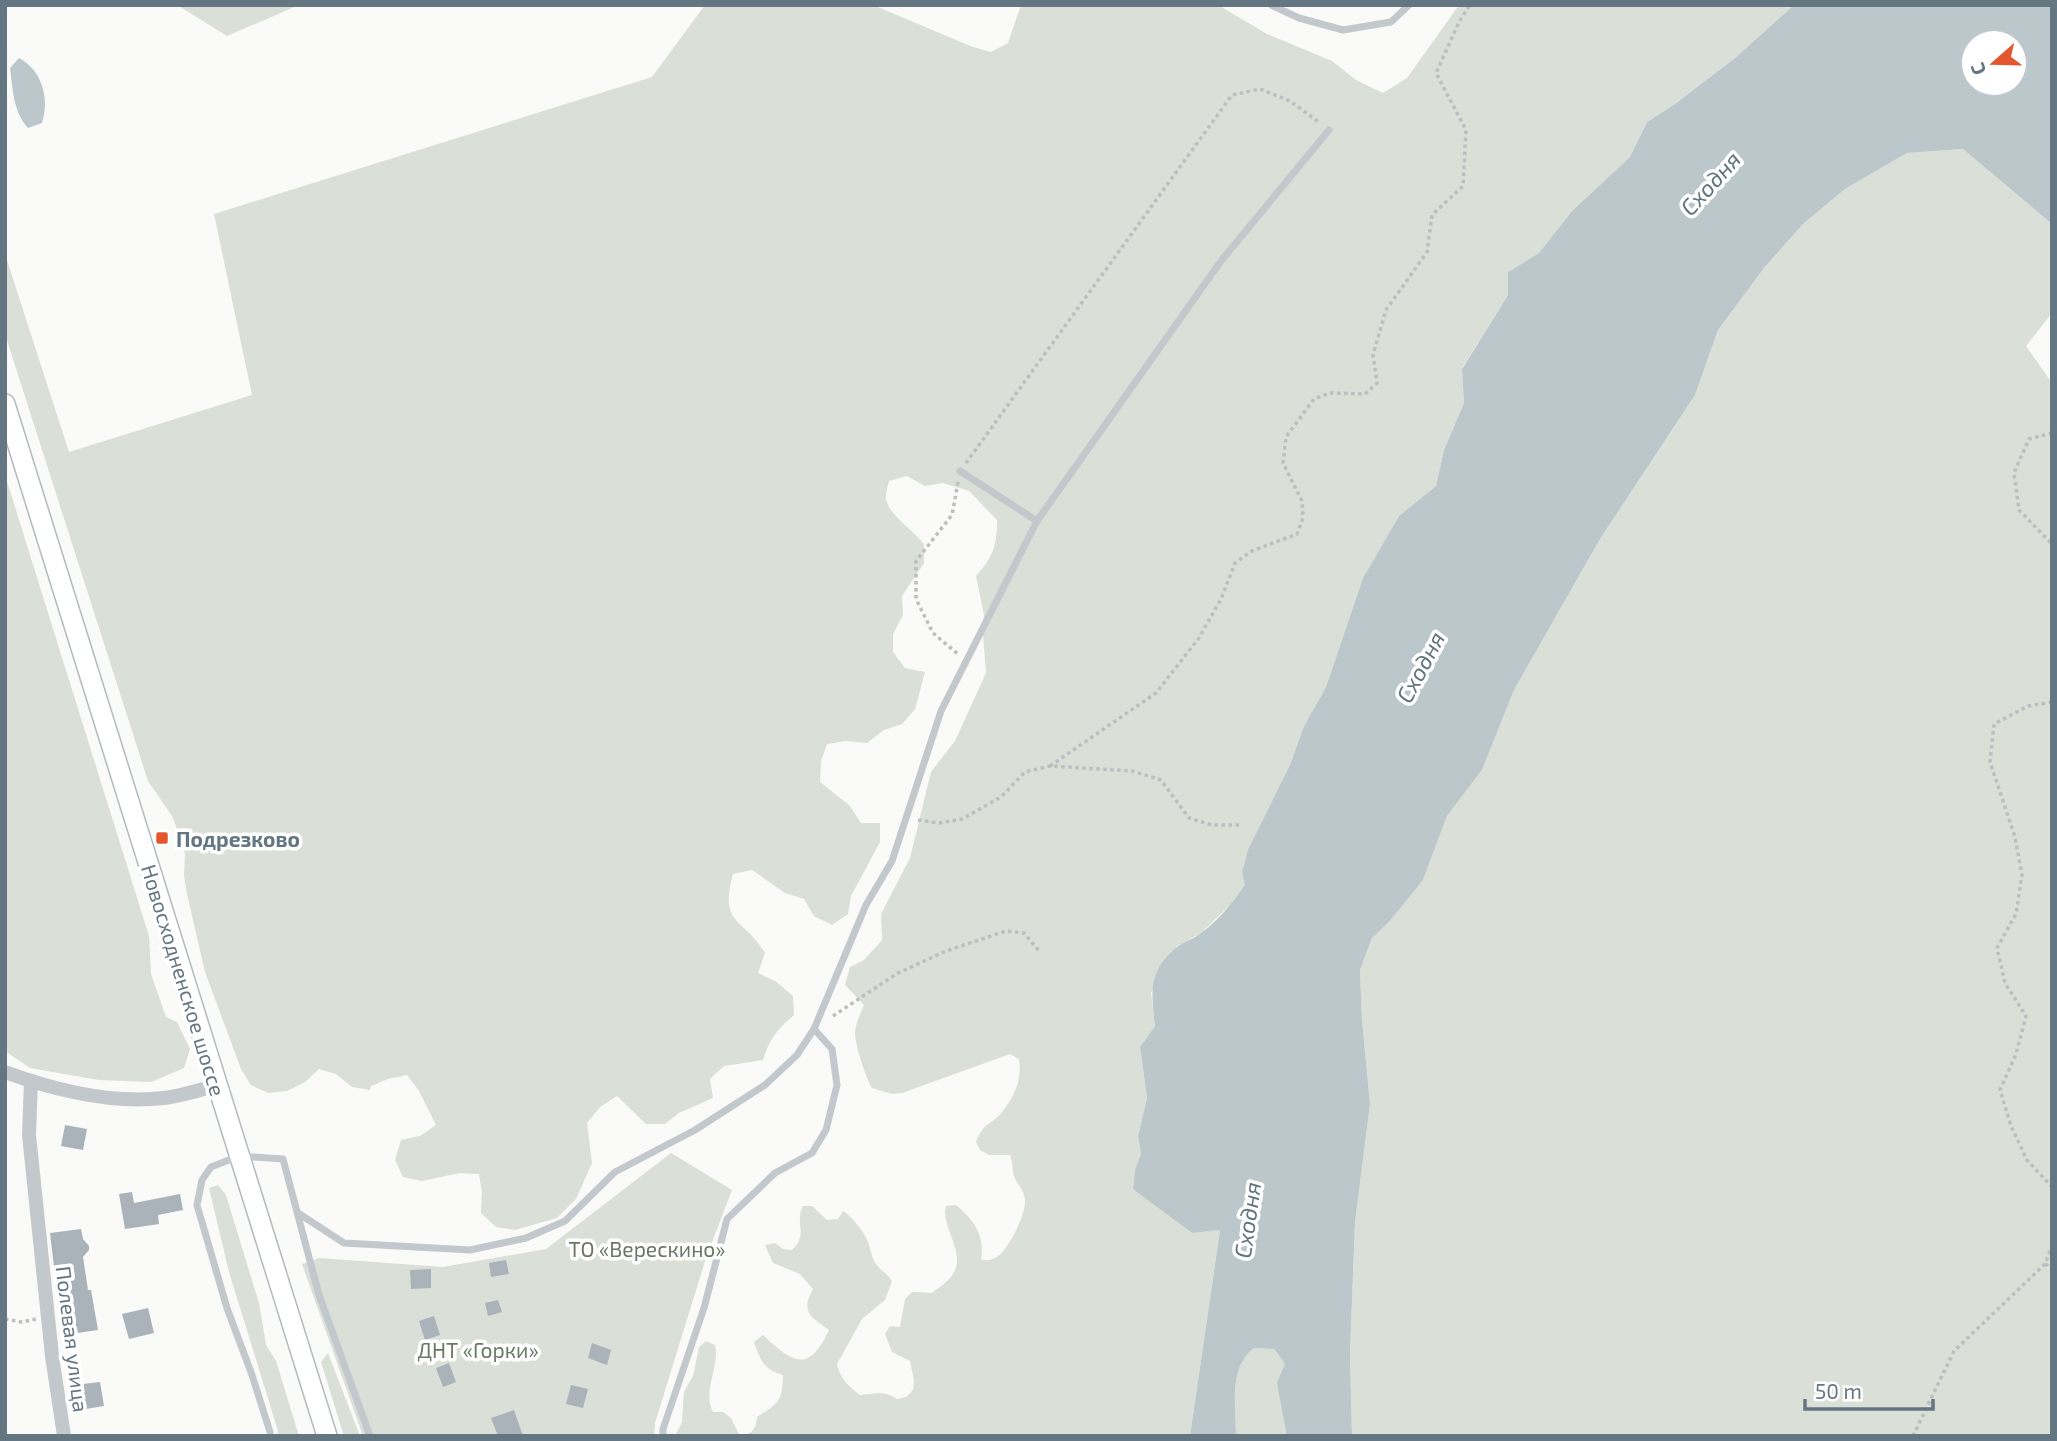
<svg xmlns="http://www.w3.org/2000/svg" width="2057" height="1441" font-family="'Exo 2',sans-serif">
<style>
.green{fill:#dadfd7}
.water{fill:#bbc7cb;fill-rule:evenodd}
.building{fill:#aab3b9}
.lines{fill:none;stroke-linecap:round;stroke-linejoin:round}
.secondary-casing{stroke:#b3babf;stroke-width:22}
.path{stroke:#bbbfc2;stroke-width:3.5;stroke-dasharray:3.5 3.5;stroke-linecap:butt}
.lane{stroke:#c3c8cc;stroke-width:7}
.street{stroke:#c3c8cc;stroke-width:14}
.secondary{stroke:#fff;stroke-width:19}
.poi-dot{fill:#e4572e;stroke:#fff;stroke-width:2.5}
.labels{text-anchor:middle;dominant-baseline:central;stroke-width:7;stroke-linejoin:round;paint-order:stroke}
.poi-label{font-size:21px;font-weight:bold;fill:#657683;stroke:#fff;text-anchor:start}
.street-label{font-size:21px;fill:#657683;stroke:#fff}
.park-label{font-size:21px;fill:#687a64;stroke:#fff}
.water-label{font-size:23px;font-style:italic;fill:#60757c;stroke:#fff}
</style>
<rect width="100%" height="100%" fill="#fafaf8"/>
<!-- green -->
<g class="green">
<polygon points="177,5 299,5 227,36"/>
<path d="M705 5H873L973 47 991 52 1008 43 1021 5H1218L1267 34 1332 61 1356 80 1383 93 1407 78 1459 5H1794L1735 58 1675 104 1647 122 1630 157 1572 211 1539 253 1508 272V295L1462 368 1464 403 1444 450 1436 486 1399 516 1363 578 1326 687 1304 726 1290 765 1242 872 1246 885 1231 904 1201 933 1177 946 1151 993 1155 1026 1140 1047 1147 1098 1138 1136 1141 1154 1135 1169 1133 1188 1192 1233 1220 1230 1190 1436H675L682 1422 684 1392 693 1376 699 1347 706 1341 715 1345C720 1368 702 1390 713 1412H723L731 1418 740 1436C752 1434 756 1430 757 1417 779 1403 782 1402 783 1375 764 1370 760 1360 754 1342L763 1335C792 1362 808 1375 829 1330 811 1317 800 1312 813 1289L800 1274 773 1263 765 1245 775 1243 783 1249 792 1250C809 1235 794 1223 803 1206H812L827 1220 838 1219 843 1211C852 1217 864 1231 868 1242 871 1250 871 1257 876 1264 881 1271 887 1273 892 1281L885 1300 862 1319 837 1364C840 1378 848 1386 860 1395 874 1394 884 1390 897 1399L906 1397 913 1390 914 1380 910 1361 892 1352 885 1334 890 1326 900 1327 905 1299 912 1292 932 1293C938 1288 949 1281 953 1274 967 1252 940 1227 946 1206L956 1205C974 1221 985 1234 981 1260 987 1260 991 1261 997 1257 1008 1250 1026 1215 1025 1200 1024 1189 1017 1185 1014 1176 1012 1169 1013 1162 1010 1155H989L980 1150 976 1142C984 1121 991 1126 1002 1112 1015 1096 1022 1079 1019 1059L1010 1054 902 1093 892 1094 872 1088C866 1079 855 1044 855 1033 855 1024 861 1013 864 1005L845 985 850 967 864 960 882 940 881 914 910 858 931 772 955 741 986 673 983 635 984 615 976 576C993 557 997 546 997 520L969 491 943 483 925 486 907 476 889 481C888 486 885 494 886 499 888 514 914 531 924 544V563L902 596 903 615 893 634V652L905 668 925 672 915 709 902 724 884 730 867 743 846 741 827 744 821 761 820 782 850 806 861 823H880V842L851 896 848 914 832 925 814 916 804 899 785 893 752 870 733 874C719 927 743 916 765 953L758 973 775 981 793 996 794 1015C778 1028 769 1040 763 1060L724 1066 710 1079 713 1098 679 1113 665 1124H646L617 1096 600 1107 587 1123 592 1163 576 1199 557 1218 515 1230 496 1227 481 1213 482 1193 479 1174 460 1173 422 1181 403 1177 395 1160 401 1140 420 1136 436 1125 419 1091 407 1075 388 1079 371 1086 370 1090 352 1087 336 1074 319 1069 305 1082 287 1091 268 1093 251 1085 241 1069 205 972 187 894 184 875 185 854 179 834 172 816 148 781 5 334V254L69 452 252 395 214 214 652 77Z"/>
<polygon points="1963,149 2052,224 2052,313 2026,346 2052,383 2052,1436 1352,1436 1350,1354 1355,1222 1370,1104 1362,1020 1360,970 1372,938 1390,921 1423,880 1447,816 1482,770 1514,690 1600,539 1695,395 1718,330 1764,268 1803,224 1845,189 1907,153"/>
<polygon points="5,475 149,936 151,974 166,1017 177,1022 190,1049 184,1068 151,1082 99,1080 30,1068 5,1051"/>
<polygon points="671,1153 732,1190 706,1258 655,1423 654,1436 363,1436 302,1264 319,1258 443,1267 546,1249"/>
<polygon points="218,1185 226,1195 259,1303 266,1345 276,1361 299,1436 277,1436 278,1431 229,1272 209,1188"/>
<path d="M1254 1348 1274 1349 1285 1364 1287 1436H1236C1236 1406 1228 1368 1254 1348Z"/>
<polygon points="328,1353 360,1436 344,1436 321,1362"/>
</g>
<!-- water -->
<g class="water">
<path d="M1794 5H2052V224L1963 149 1907 153 1845 189 1803 224 1764 268 1718 330 1695 395 1600 539 1514 690 1482 770 1447 816 1423 880 1390 921 1372 938 1360 970 1362 1020 1370 1104 1355 1222 1350 1354 1352 1436H1287L1277 1383 1285 1364 1274 1349 1254 1348C1228 1368 1236 1406 1236 1436H1190L1220 1230 1192 1233 1133 1189 1135 1169 1141 1154 1138 1136 1147 1098 1140 1047 1155 1026C1151 992 1148 971 1177 947 1184 941 1194 939 1201 933 1218 921 1233 902 1245 885L1242 872 1248 850 1290 765 1304 726 1326 687 1363 578 1399 516 1436 486 1444 450 1464 403 1462 369 1508 295V272L1539 253 1572 211 1630 157 1647 122 1675 104 1735 58ZM1973 42H2015V84H1973Z"/>
<path d="M19 58C42 70 50 99 42 123L28 128C13 111 13 90 10 68Z"/>
</g>
<!-- building -->
<g class="building">
<polygon points="65,1125 87,1129 83,1150 61,1146"/>
<polygon points="132,1192 134,1203 180,1194 183,1210 158,1215 159,1224 125,1229 119,1194"/>
<polygon points="81,1229 83,1239 89,1246 89,1250 83,1257 88,1290 91,1290 98,1330 71,1334 62,1266 54,1267 50,1233"/>
<polygon points="506,1260 509,1274 491,1277 489,1263"/>
<polygon points="431,1269 431,1288 411,1289 410,1270"/>
<polygon points="498,1300 502,1312 488,1316 485,1303"/>
<polygon points="148,1308 154,1333 129,1339 122,1314"/>
<polygon points="434,1316 440,1335 425,1340 419,1321"/>
<polygon points="592,1343 611,1350 607,1365 588,1358"/>
<polygon points="449,1363 456,1382 443,1387 436,1368"/>
<polygon points="100,1382 104,1406 79,1410 74,1385"/>
<polygon points="571,1385 588,1389 583,1408 566,1404"/>
<polygon points="514,1410 523,1436 498,1436 491,1418"/>
</g>
<g class="lines">
<!-- secondary casing -->
<g class="secondary-casing">
<polyline id="secondary" points="5,404 327,1436"/>
</g>
<!-- path -->
<g class="path">
<polyline points="2052,433 2029,439 2014,473 2019,510 2052,544"/>
<polyline points="966,463 1232,95 1260,89 1290,101 1320,123"/>
<polyline points="958,482 952,515 916,561 916,599 933,633 959,655"/>
<polyline points="2052,702 2028,706 1994,724 1990,762 2015,837 2022,875 2016,914 1997,948 2005,983 2026,1016 2016,1054 2000,1090 2011,1126 2027,1160 2052,1187"/>
<polyline points="1050,766 1156,693 1199,638 1221,599 1235,563 1252,551 1297,534 1303,518 1302,501 1283,463 1286,437 1314,399 1330,393 1365,394 1377,383 1373,355 1386,310 1427,252 1432,215 1463,186 1466,130 1436,73 1459,22 1470,5"/>
<polyline points="918,820 940,823 962,819 1001,797 1025,772 1050,766 1132,771 1161,780 1189,818 1212,825 1239,825"/>
<polyline points="833,1016 898,973 946,951 1006,931 1024,933 1040,952"/>
<polyline points="2045,1264 2052,1268"/>
<polyline points="5,1319 22,1322 36,1319"/>
<polyline points="1913,1436 1954,1351 2045,1264 2052,1246"/>
</g>
<!-- lane -->
<g class="lane">
<polyline points="1271,5 1299,18 1343,30 1391,22 1409,5"/>
<polyline points="960,471 1037,521"/>
<polyline points="298,1213 344,1243 470,1250 526,1238 565,1221 615,1172 695,1130 765,1085 797,1055 814,1029 866,905 892,861 941,711 1037,521 1221,261 1329,130"/>
<polyline points="270,1432 252,1375 227,1308 197,1205 202,1180 211,1167 239,1156 283,1159 319,1295 370,1436"/>
<polyline points="663,1436 663,1429 704,1308 727,1219 775,1173 812,1153 826,1130 837,1085 832,1049 814,1029"/>
</g>
<!-- street -->
<g class="street">
<path d="M5 1072C54 1090 112 1104 164 1098 182 1096 200 1090 217 1085"/>
<polyline points="31,1081 29,1135 52,1356 64,1436"/>
</g>
<!-- secondary -->
<use href="#secondary" class="secondary"/>
</g>
<!-- markers -->
<rect class="poi-dot" x="155" y="831" width="14" height="14" rx="3.5"/>
<g class="labels">
<!-- poi labels -->
<g class="poi-label">
<text x="176" y="838">Подрезково</text>
</g>
<!-- street labels -->
<g class="street-label">
<text transform="translate(184 980) rotate(73)">Новосходненское шоссе</text>
<text transform="translate(73 1339) rotate(83)">Полевая улица</text>
</g>
<!-- park labels -->
<g class="park-label">
<text x="647" y="1248">ТО «Верескино»</text>
<text x="478" y="1349">ДНТ «Горки»</text>
</g>
<!-- water labels -->
<g class="water-label">
<text transform="translate(1710 183) rotate(-48)">Сходня</text>
<text transform="translate(1420 667) rotate(-62)">Сходня</text>
<text transform="translate(1247 1220) rotate(-82)">Сходня</text>
</g>
</g>
<!-- border -->
<rect width="2057" height="1441" fill="none" stroke="#657683" stroke-width="14"/>
<!-- north arrow -->
<g transform="translate(1994 63) rotate(250)"><circle r="33" fill="#ffffff" stroke="#c1c8cd" stroke-width="2"/>
<path d="M0-5L12 26L0 18L-12 26Z" fill="#e4572e"/>
<text y="-10" font-size="19" font-weight="bold" text-anchor="middle" fill="#657683">С</text>
</g>
<!-- scale -->
<path d="M1805 1399v10h128v-10" fill="none" stroke="#657683" stroke-width="3.5"/>
<text x="1815" y="1399" font-size="21" fill="#657683" stroke="#ffffff" stroke-width="5" paint-order="stroke">50 m</text>
</svg>
